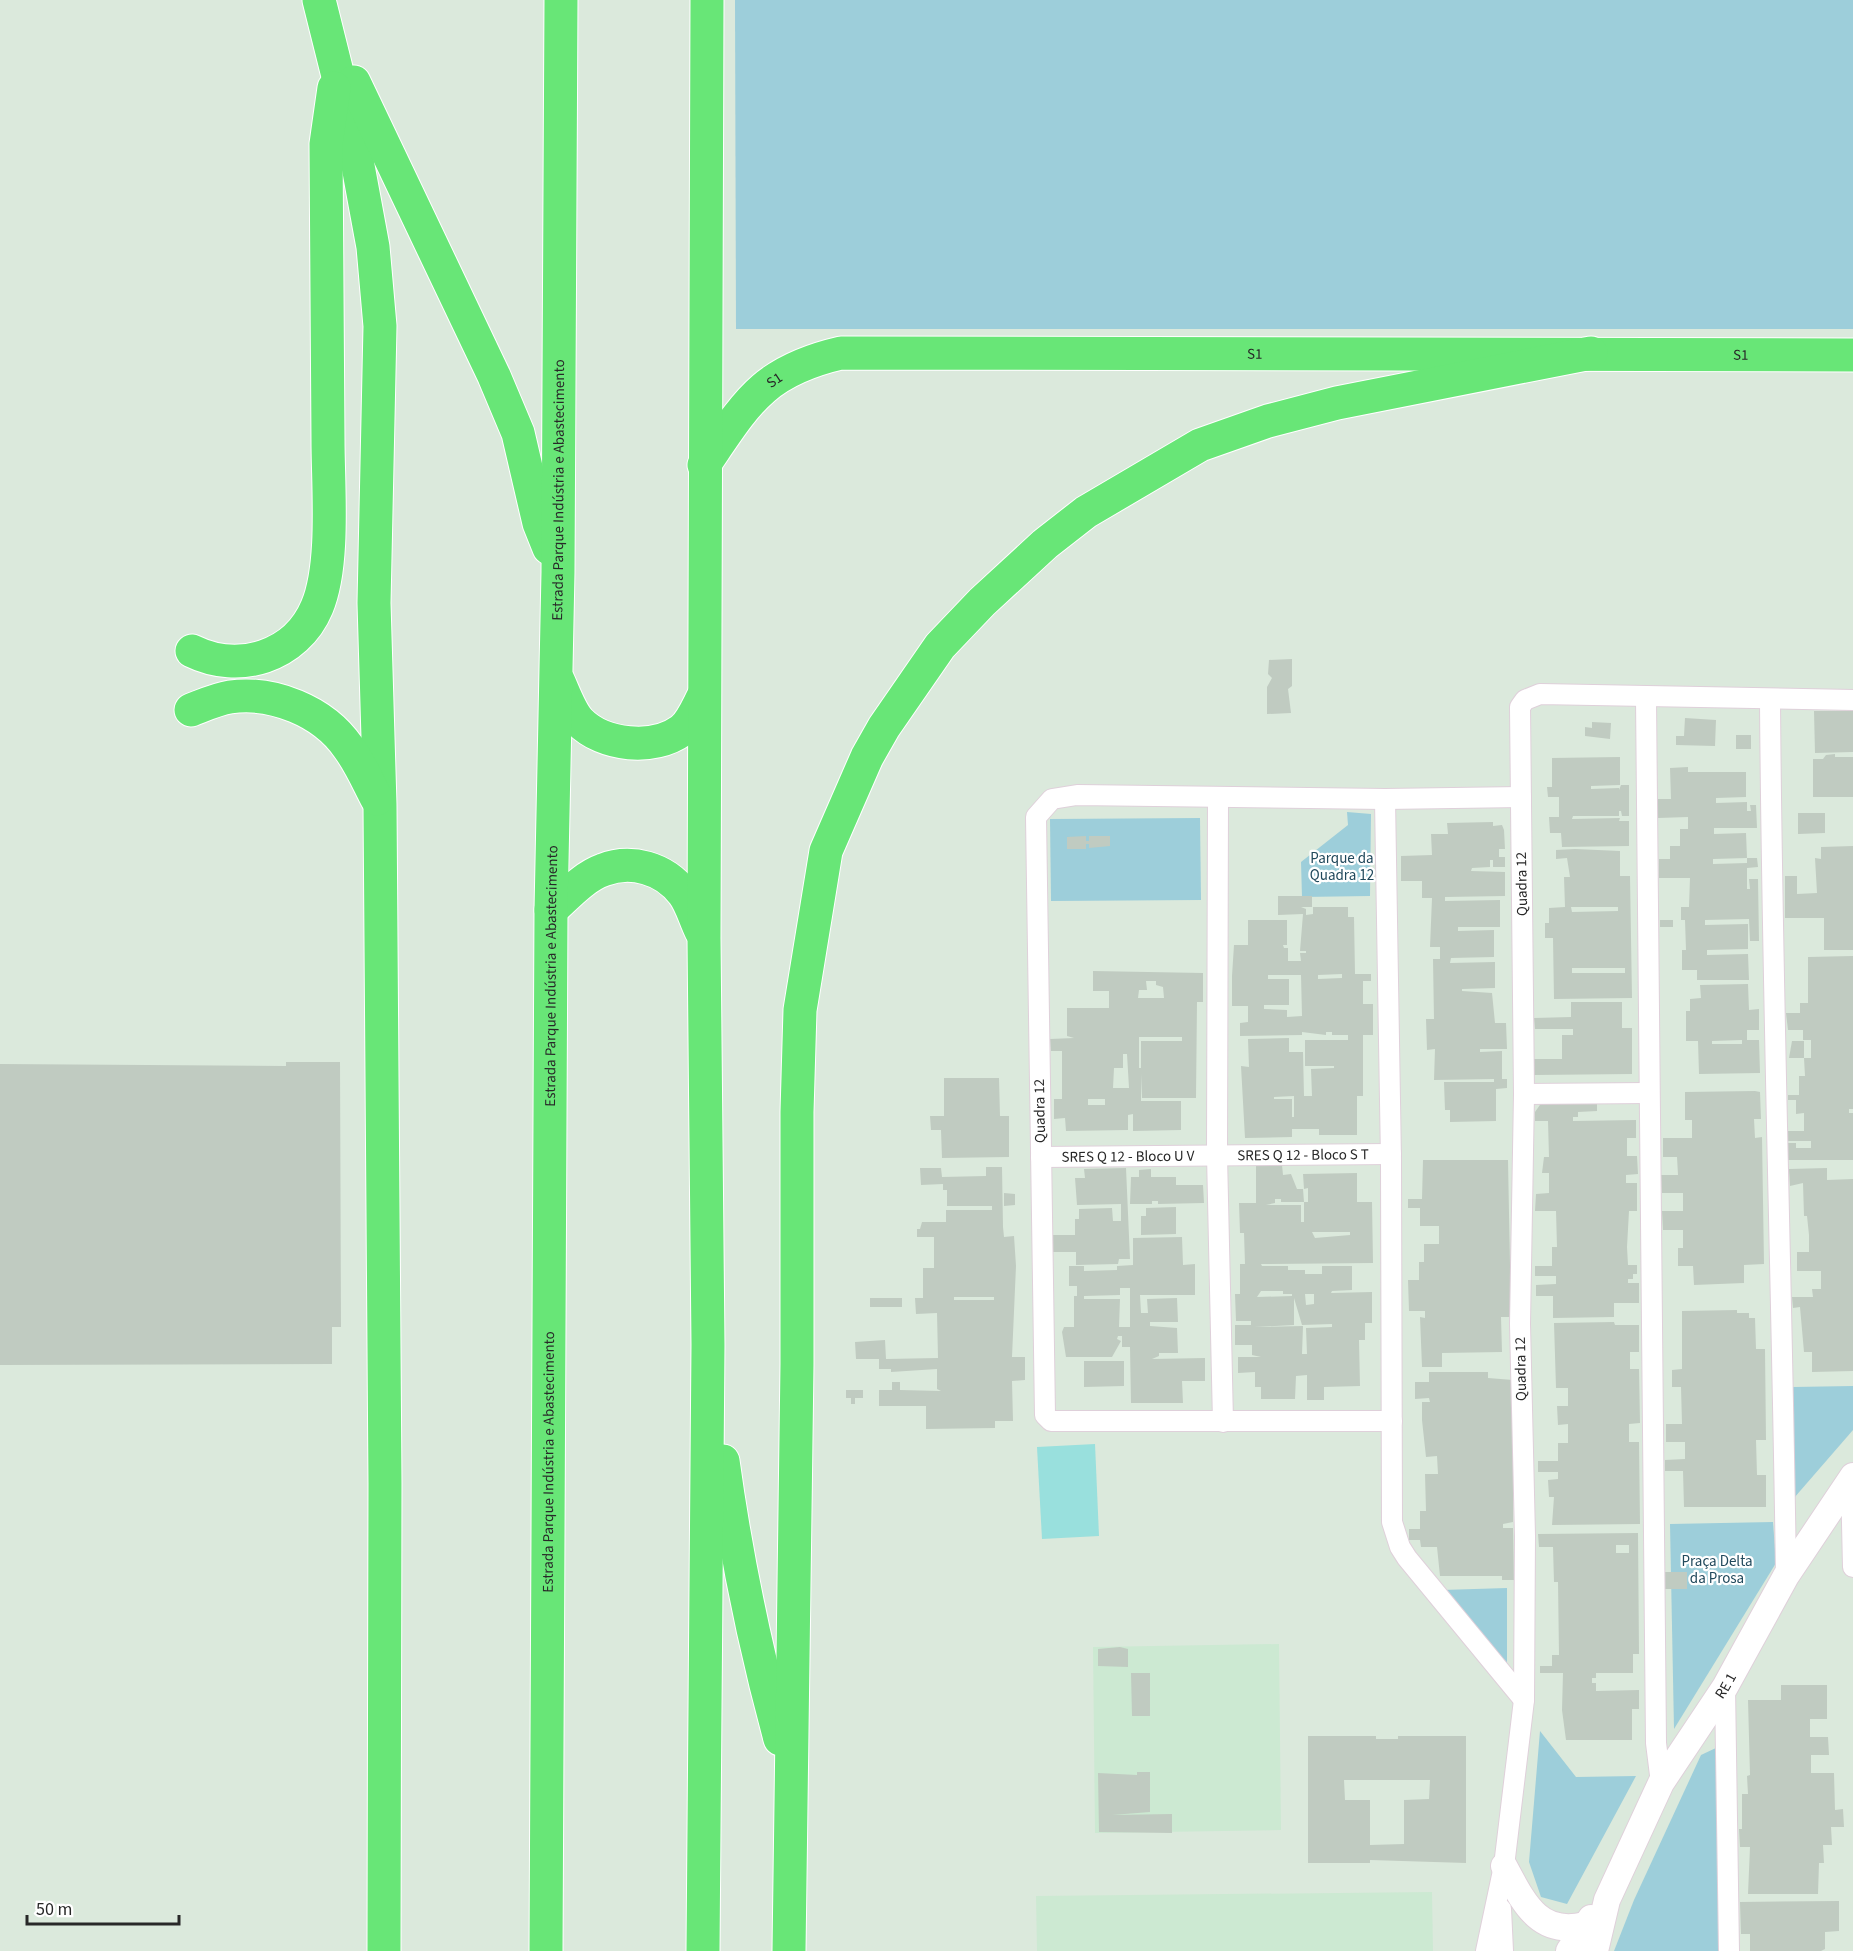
<svg xmlns="http://www.w3.org/2000/svg" width="1853" height="1951" font-family="'Source Sans 3',sans-serif">
<style>
.education{fill:#cce9d2}
.green{fill:#9dceda}
.pitch{fill:#99e0dd}
.building{fill:#c0cbc1;fill-rule:evenodd}
.lines{fill:none;stroke-linecap:round;stroke-linejoin:round}
.minor-casing{stroke:#dfd0da;stroke-width:22}
.tertiary-casing{stroke:#dfd0da;stroke-width:28}
.trunk-casing{stroke:#fff;stroke-width:35}
.minor{stroke:#fff;stroke-width:20}
.tertiary{stroke:#fff;stroke-width:26}
.trunk{stroke:#68e677;stroke-width:33}
.labels{text-anchor:middle;dominant-baseline:central;stroke-width:4.5;stroke-linejoin:round;paint-order:stroke}
.street-label{font-size:15px;fill:#282828;stroke:#fff}
.park-label{font-size:15px;fill:#21495c;stroke:#fff}
</style>
<rect width="100%" height="100%" fill="#dbe9dc"/>
<!-- education -->
<g class="education">
<polygon points="1279,1644 1281,1830 1095,1833 1093,1647"/>
<polygon points="1432,1892 1433,1951 1037,1951 1036,1896"/>
</g>
<!-- green -->
<g class="green">
<polygon points="735,0 1853,0 1853,329 736,329"/>
<polygon points="1347,812 1371,814 1370,896 1302,897 1301,862 1348,825"/>
<polygon points="1200,818 1201,900 1051,901 1050,819"/>
<polygon points="1853,1386 1853,1430 1794,1498 1793,1387"/>
<polygon points="1773,1522 1776,1563 1674,1729 1670,1524"/>
<polygon points="1507,1588 1507,1669 1442,1590"/>
<polygon points="1540,1731 1576,1777 1636,1776 1567,1904 1541,1897 1529,1862"/>
<polygon points="1718,1747 1724,1951 1614,1951 1634,1900 1701,1755"/>
</g>
<!-- pitch -->
<polygon class="pitch" points="1095,1444 1099,1536 1042,1539 1037,1447"/>
<!-- building -->
<g class="building">
<polygon points="1292,659 1292,686 1288,689 1291,713 1267,714 1267,687 1272,678 1268,674 1269,660"/>
<polygon points="1814,711 1853,711 1853,752 1815,753"/>
<polygon points="1685,718 1716,720 1715,746 1676,745 1676,736 1684,736"/>
<polygon points="1592,722 1611,723 1610,739 1585,736 1585,727 1592,728"/>
<rect x="1736" y="735" width="15" height="14"/>
<polygon points="1835,754 1835,757 1853,757 1853,797 1813,797 1813,759 1823,759 1826,755"/>
<polygon points="1620,757 1620,785 1591,786 1591,789 1619,788 1619,790 1621,785 1629,785 1629,816 1622,816 1621,811 1619,811 1619,816 1573,816 1572,819 1620,818 1619,821 1629,821 1629,846 1562,847 1561,833 1550,833 1549,817 1559,817 1559,797 1548,797 1547,787 1552,787 1552,758"/>
<path d="M1688 767V772H1746V797L1716 798V803L1747 802V811H1751L1750 805H1756L1757 828H1714V834L1746 833 1747 858H1757L1758 867 1747 868V889H1750L1749 879H1758L1759 941H1750L1749 919 1705 920V925L1748 924V949L1707 950V955L1748 954 1749 980H1697V970H1682V950H1686L1685 920H1681V907H1689L1690 878H1659V859H1670V846H1680V829H1688V817L1658 818V799H1671L1670 768ZM1747 858V863L1713 864V859Z"/>
<polygon points="1798,813 1825,813 1825,833 1798,834"/>
<polygon points="1493,822 1493,826 1502,825 1504,830 1505,849 1499,849 1499,857 1505,857 1505,867 1493,867 1493,860 1490,860 1490,867 1472,868 1471,871 1505,872 1505,896 1445,897 1445,901 1500,900 1500,927 1458,927 1458,931 1494,930 1494,957 1451,958 1450,963 1495,962 1495,988 1462,989 1462,991 1492,993 1495,1023 1506,1023 1507,1049 1480,1049 1480,1052 1502,1051 1502,1079 1507,1079 1507,1088 1496,1089 1496,1121 1450,1122 1450,1110 1445,1110 1444,1082 1494,1082 1494,1079 1434,1080 1435,1049 1427,1050 1426,1019 1434,1019 1433,959 1440,959 1440,947 1430,947 1432,898 1422,898 1422,881 1401,881 1401,856 1432,855 1431,834 1448,834 1447,823"/>
<polygon points="1086,836 1086,841 1089,841 1089,836 1110,836 1110,846 1089,848 1089,844 1086,844 1086,849 1067,849 1067,837"/>
<polygon points="1853,846 1853,950 1824,950 1824,918 1785,918 1785,876 1797,876 1797,894 1817,893 1815,858 1821,859 1821,847"/>
<path d="M1575 849 1620 851V876H1630L1632 998 1554 999 1553 938H1545V923H1549V908L1565 907 1564 877H1570L1567 858 1556 859V850ZM1571 907H1618V911L1572 912ZM1572 968H1625V973H1572Z"/>
<path d="M1278 896H1312V907H1301L1306 909V915L1313 914V907H1348V917H1354L1355 974H1371V981H1363V1004H1373V1035H1363V1096H1357V1135H1319V1129H1292V1137L1245 1138 1241 1066 1249 1067 1248 1039 1289 1038V1052H1303L1304 1096H1312L1311 1069 1334 1068V1066H1305V1040H1348V1035H1332V1032H1326V1035L1302 1032V1035L1240 1036V1023L1248 1022V1006H1232V976L1234 945H1248V920H1287V945H1283L1284 948H1288V961H1301L1300 953H1306V951H1300L1303 914 1278 915ZM1342 974V978L1318 979V975ZM1268 975H1301L1302 1016 1287 1017V1010L1264 1009V1005H1289V979H1268ZM1294 1096V1117H1292V1099H1274V1097Z"/>
<rect x="1660" y="920" width="13" height="7"/>
<polygon points="1853,956 1853,1109 1849,1109 1849,1113 1853,1113 1853,1160 1788,1160 1788,1143 1796,1143 1796,1148 1811,1148 1811,1141 1788,1141 1788,1131 1804,1131 1804,1113 1796,1114 1796,1100 1788,1100 1788,1095 1799,1095 1799,1076 1805,1076 1804,1058 1811,1058 1811,1040 1803,1040 1803,1030 1788,1030 1786,1013 1800,1013 1800,1003 1808,1003 1808,957"/>
<path d="M1093 971 1203 973V1002H1197L1196 1098H1142L1141 1074V1101H1181V1130L1133 1131V1114L1128 1115V1130L1066 1131 1065 1118 1054 1119V1099H1062V1051H1051L1050 1039 1074 1038 1067 1036V1008H1109V991H1093ZM1146 981H1156V985L1163 987 1164 998H1138L1139 990H1147ZM1139 1037H1182V1041H1141V1068H1139ZM1123 1054H1127L1129 1088H1113L1114 1068H1123ZM1088 1099H1105V1105H1088Z"/>
<path d="M1748 984 1749 1010 1759 1009V1030H1747V1040H1759L1760 1073 1699 1074 1698 1041H1686V1011H1690V999L1701 998 1700 985ZM1742 1040V1044H1712V1041Z"/>
<polygon points="1571,1002 1622,1002 1622,1028 1632,1028 1632,1074 1534,1075 1534,1059 1562,1059 1562,1035 1573,1035 1573,1029 1535,1029 1534,1018 1571,1017"/>
<polygon points="1792,1041 1804,1041 1804,1058 1789,1058"/>
<polygon points="286,1062 340,1062 341,1327 332,1327 332,1364 0,1365 0,1064 286,1066"/>
<polygon points="944,1078 999,1078 1000,1116 1009,1116 1009,1157 942,1158 941,1130 931,1130 930,1116 944,1116"/>
<polygon points="1755,1091 1760,1092 1761,1119 1754,1119 1755,1138 1762,1137 1764,1264 1744,1265 1744,1283 1694,1285 1693,1266 1678,1266 1678,1248 1683,1248 1683,1230 1663,1230 1662,1211 1683,1211 1683,1193 1662,1193 1661,1175 1678,1175 1677,1157 1663,1157 1663,1138 1692,1138 1692,1120 1685,1120 1685,1092"/>
<polygon points="1597,1100 1597,1111 1578,1112 1578,1117 1573,1117 1573,1121 1636,1120 1636,1138 1627,1138 1627,1156 1637,1156 1638,1174 1626,1175 1626,1183 1637,1183 1637,1211 1629,1211 1627,1247 1628,1265 1637,1265 1637,1274 1633,1274 1633,1279 1628,1279 1628,1283 1639,1283 1639,1303 1614,1303 1614,1317 1553,1318 1553,1296 1536,1296 1536,1285 1556,1284 1556,1276 1535,1276 1535,1266 1552,1266 1552,1247 1557,1247 1556,1211 1535,1211 1536,1194 1549,1193 1549,1173 1542,1173 1544,1157 1549,1157 1548,1121 1535,1121 1535,1112 1542,1102"/>
<polygon points="1423,1160 1508,1160 1511,1317 1501,1317 1502,1352 1442,1353 1442,1367 1422,1367 1420,1317 1425,1318 1425,1311 1409,1311 1408,1280 1419,1280 1419,1262 1424,1262 1424,1244 1439,1244 1439,1226 1420,1226 1420,1208 1408,1208 1408,1199 1422,1199"/>
<path d="M1282 1165 1283 1175 1291 1174 1297 1189H1303L1304 1202H1308V1188L1304 1189 1303 1174 1357 1173V1202H1372L1373 1263 1261 1264 1262 1266H1288V1270H1305V1274H1322V1266H1352V1290L1332 1291 1331 1293 1372 1292V1323H1365V1340H1359L1360 1386 1324 1387V1400H1307V1375L1296 1376 1295 1399H1261V1387H1255V1372L1238 1373V1357H1261L1252 1355V1345H1235V1325H1251V1321H1236L1235 1294H1240V1264H1245L1244 1233H1240L1239 1203H1256V1166ZM1275 1199H1281V1202H1304V1222H1301V1205H1266L1275 1203ZM1312 1232H1350V1235L1315 1238ZM1261 1291H1283V1294H1292V1296L1257 1297ZM1305 1294H1314V1304L1306 1305ZM1294 1298 1302 1325 1332 1324V1327L1306 1328 1307 1354H1302L1303 1326 1254 1327 1294 1325Z"/>
<path d="M986 1167H1002L1003 1227 1004 1237 1014 1236 1016 1266 1012 1357H1025V1380L1012 1381 1013 1421H995V1428L926 1429V1406H879V1390H892V1382H900V1390L941 1391 937 1389V1369L891 1372V1369H879V1359H856L855 1342 885 1340 886 1359 938 1358 937 1313 916 1314 915 1298H923V1268H934V1237H917V1229H920L922 1222H946V1210H992V1206H947V1190H943V1184L921 1185 920 1168H941L942 1177 986 1176ZM954 1297H994V1300H954Z"/>
<polygon points="1126,1168 1130,1259 1119,1259 1118,1264 1076,1265 1076,1252 1053,1252 1053,1235 1075,1235 1075,1219 1079,1219 1079,1209 1112,1208 1113,1221 1121,1221 1121,1204 1077,1205 1075,1178 1085,1178 1084,1169"/>
<polygon points="1827,1168 1827,1180 1853,1179 1853,1371 1812,1372 1812,1352 1804,1352 1800,1307 1793,1308 1792,1297 1813,1297 1812,1289 1821,1289 1821,1271 1797,1271 1797,1252 1809,1252 1809,1235 1807,1216 1804,1216 1803,1183 1790,1186 1789,1169"/>
<polygon points="1151,1169 1151,1177 1176,1177 1176,1185 1203,1185 1204,1203 1158,1204 1158,1201 1152,1201 1152,1204 1130,1204 1131,1177 1139,1177 1139,1170"/>
<polygon points="1004,1193 1015,1194 1015,1205 1004,1206"/>
<polygon points="1176,1207 1176,1234 1141,1235 1141,1216 1146,1216 1146,1208"/>
<path d="M1182 1237 1183 1265 1195 1264V1295H1140L1141 1313H1148L1147 1299 1177 1298 1178 1322H1150V1326L1177 1328 1178 1353H1159V1356L1152 1359 1205 1358V1381H1182L1183 1403H1131L1130 1347H1122V1336H1118L1117 1339 1121 1341 1112 1357H1066L1062 1332 1064 1327H1074V1296H1077V1286H1069V1266H1084V1271L1117 1270V1266L1133 1265V1238ZM1120 1288H1130V1327H1119L1120 1299H1084V1296L1120 1295Z"/>
<rect x="870" y="1298" width="32" height="9"/>
<polygon points="1737,1310 1737,1313 1749,1313 1749,1318 1755,1318 1756,1349 1765,1349 1766,1440 1756,1440 1757,1475 1766,1475 1766,1507 1684,1507 1683,1471 1665,1471 1665,1460 1685,1459 1685,1442 1666,1442 1666,1424 1682,1424 1681,1387 1672,1387 1672,1370 1682,1369 1682,1311"/>
<polygon points="1614,1322 1615,1325 1639,1325 1639,1352 1630,1352 1630,1369 1639,1369 1640,1423 1629,1424 1629,1442 1639,1442 1640,1524 1552,1525 1554,1497 1549,1497 1548,1480 1558,1479 1558,1472 1538,1472 1538,1461 1558,1461 1558,1443 1568,1443 1568,1424 1558,1425 1557,1406 1568,1406 1568,1388 1556,1388 1554,1323"/>
<polygon points="1084,1361 1124,1361 1124,1386 1084,1387"/>
<polygon points="1429,1372 1488,1372 1488,1378 1513,1380 1513,1522 1503,1524 1503,1528 1513,1528 1514,1580 1502,1580 1502,1576 1440,1576 1437,1547 1421,1547 1420,1540 1409,1540 1409,1529 1420,1529 1420,1511 1426,1511 1425,1474 1438,1474 1437,1456 1426,1457 1422,1420 1422,1402 1430,1402 1429,1398 1415,1399 1415,1382 1429,1382"/>
<polygon points="846,1390 863,1390 863,1398 855,1398 855,1404 851,1404 851,1398 846,1398"/>
<path d="M1638 1533 1639 1654H1633V1673H1596V1678H1592V1683H1596V1691L1639 1690V1709H1632V1740H1566L1562 1710 1563 1673H1540V1666H1552V1655H1559L1558 1582H1554L1553 1547H1539L1538 1534ZM1616 1545H1629V1553H1616Z"/>
<rect x="1662" y="1572" width="25" height="17"/>
<polygon points="1120,1647 1128,1649 1128,1667 1098,1666 1098,1649"/>
<polygon points="1131,1673 1150,1673 1150,1716 1132,1716"/>
<polygon points="1781,1685 1827,1685 1827,1719 1810,1719 1810,1737 1828,1737 1829,1755 1811,1755 1811,1773 1834,1773 1835,1810 1843,1809 1844,1827 1831,1827 1832,1845 1823,1845 1824,1863 1819,1863 1818,1894 1748,1894 1750,1847 1740,1847 1739,1829 1742,1829 1742,1794 1748,1794 1747,1776 1750,1775 1748,1700 1781,1700"/>
<path d="M1308 1736H1376V1739H1398V1736H1466V1863L1370 1860V1863H1308ZM1344 1780H1430L1429 1799 1404 1800V1844L1370 1845V1800H1345Z"/>
<polygon points="1137,1772 1150,1772 1150,1812 1112,1815 1172,1814 1172,1833 1099,1832 1098,1773 1137,1775"/>
<polygon points="1839,1901 1839,1931 1825,1932 1825,1949 1821,1951 1750,1951 1750,1934 1741,1934 1740,1902"/>
</g>
<g class="lines">
<!-- minor casing -->
<g class="minor-casing">
<g id="minor">
<polyline points="1646,698 1656,1743 1661,1783"/>
<path d="M1770 700C1772 992 1782 1284 1786 1576"/>
<polyline points="1218,798 1217,1155 1223,1422"/>
<polyline points="1385,799 1391,1161 1392,1522 1400,1547 1407,1558 1524,1700"/>
<polyline points="1524,1094 1649,1093"/>
<path id="s1" d="M1041 1157 1391 1154"/>
<polyline points="1392,1421 1051,1421 1045,1415 1036,817 1052,799 1077,795 1385,799 1521,797"/>
<polyline points="1851,1479 1853,1567"/>
<polyline points="1725,1687 1729,1951"/>
<polyline points="1501,1909 1503,1951"/>
<polyline points="1486,1951 1504,1866 1524,1700 1525,1536 1520,1324 1524,1094 1520,707 1525,700 1540,694 1853,700"/>
</g>
</g>
<!-- tertiary casing -->
<g class="tertiary-casing">
<g id="tertiary">
<path d="M1504 1866C1523 1901 1538 1937 1585 1925"/>
<polyline points="1569,1951 1591,1918"/>
<path id="s2" d="M1595 1951 1607 1900 1661 1783 1725 1687 1786 1576 1853 1476"/>
</g>
</g>
<!-- trunk casing -->
<g class="trunk-casing">
<g id="trunk">
<polyline points="319,0 351,128 373,247 380,326 374,603 380,805 385,1483 384,1951"/>
<polyline points="354,82 494,376 518,433 539,523 549,548"/>
<path id="s3" d="M704 465C747 402 763 371 841 353L1853 355"/>
<path d="M192 651C239 674 296 657 317 607 335 564 328 487 328 440 327 341 327 243 326 144L334 88"/>
<path d="M558 680C564 693 570 711 579 721 603 746 654 751 682 730 692 722 698 706 704 695"/>
<path d="M191 710C204 705 217 699 230 697 273 691 323 711 348 747 360 763 368 782 377 799"/>
<path d="M551 910C566 897 583 877 603 870 631 859 664 868 683 893 691 903 695 919 701 931"/>
<path d="M723 1461C736 1556 755 1647 780 1739"/>
<path id="s4" d="M546 1951 551 910 558 572 561 0"/>
<polyline points="703,1951 708,1345 704,938 707,0"/>
<polyline points="789,1951 797,1364 797,1112 800,1010 826,851 867,757 884,727 940,646 982,602 1045,544 1086,512 1200,445 1268,421 1337,403 1591,353"/>
</g>
</g>
<!-- minor -->
<use href="#minor" class="minor"/>
<!-- tertiary -->
<use href="#tertiary" class="tertiary"/>
<!-- trunk -->
<use href="#trunk" class="trunk"/>
</g>
<g class="labels">
<!-- street labels -->
<g class="street-label">
<text stroke="none"><textPath href="#s3" startOffset="597">S1</textPath></text>
<text stroke="none"><textPath href="#s3" startOffset="1083">S1</textPath></text>
<text stroke="none"><textPath href="#s3" startOffset="111">S1</textPath></text>
<text stroke="none"><textPath href="#s4" startOffset="1461">Estrada Parque Indústria e Abastecimento</textPath></text>
<text transform="translate(1522 884) rotate(-91)">Quadra 12</text>
<text stroke="none"><textPath href="#s4" startOffset="975">Estrada Parque Indústria e Abastecimento</textPath></text>
<text transform="translate(1040 1111) rotate(-91)">Quadra 12</text>
<text stroke="none"><textPath href="#s1" startOffset="262">SRES Q 12 - Bloco S T</textPath></text>
<text stroke="none"><textPath href="#s1" startOffset="87">SRES Q 12 - Bloco U V</textPath></text>
<text transform="translate(1521 1369) rotate(-91)">Quadra 12</text>
<text stroke="none"><textPath href="#s4" startOffset="489">Estrada Parque Indústria e Abastecimento</textPath></text>
<text stroke="none"><textPath href="#s2" startOffset="298">RE 1</textPath></text>
</g>
<!-- park labels -->
<g class="park-label">
<text x="1342" y="858">Parque da<tspan x="1342" dy="17">Quadra 12</tspan></text>
<text x="1717" y="1561">Praça Delta<tspan x="1717" dy="17">da Prosa</tspan></text>
</g>
</g>
<!-- scale -->
<path d="M27 1915v9h152v-9" fill="none" stroke="#282828" stroke-width="3"/>
<text x="36" y="1915" font-size="18" fill="#282828" stroke="#ffffff" stroke-width="4.5" paint-order="stroke">50 m</text>
</svg>
